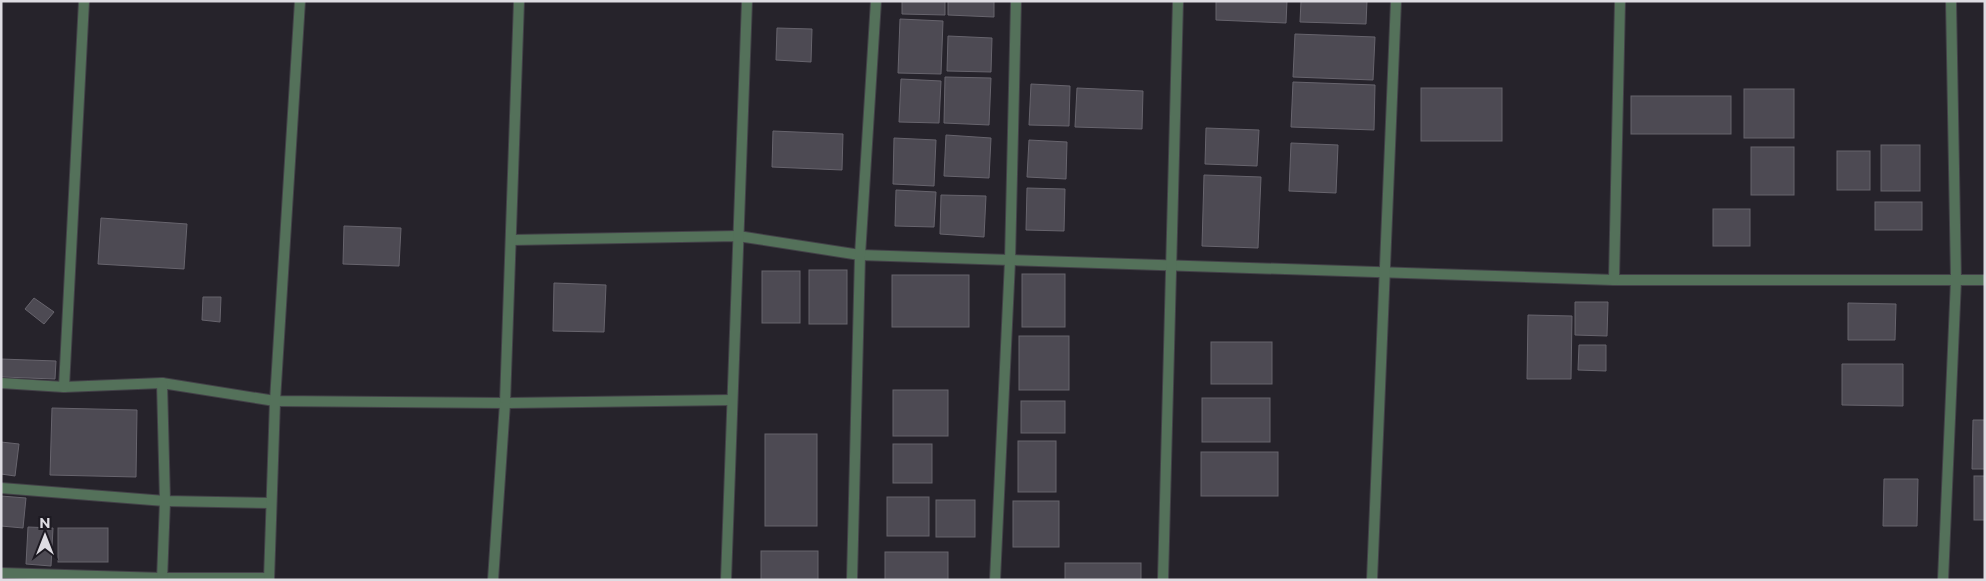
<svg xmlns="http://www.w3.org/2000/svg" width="1986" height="581" font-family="Montserrat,sans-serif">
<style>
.building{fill:#4d4a53;stroke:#67646d}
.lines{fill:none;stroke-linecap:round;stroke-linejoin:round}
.minor-casing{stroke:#434148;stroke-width:12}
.minor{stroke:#54715a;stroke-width:10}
</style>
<rect width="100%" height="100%" fill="#26232b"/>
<!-- building -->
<g class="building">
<polygon points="902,1 945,1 945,15 902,14"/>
<polygon points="948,1 994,1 994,17 948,15"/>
<polygon points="1216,1 1287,1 1286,23 1216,20"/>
<polygon points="1301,1 1367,1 1366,24 1300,22"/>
<polygon points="900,19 943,21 941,74 898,73"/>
<polygon points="777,28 812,29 811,62 776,60"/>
<polygon points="1295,34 1375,37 1373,80 1293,77"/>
<polygon points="948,36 992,38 991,72 947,71"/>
<polygon points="945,77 991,78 989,125 944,123"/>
<polygon points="901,79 941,81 939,123 899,122"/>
<polygon points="1293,82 1375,85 1374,130 1291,127"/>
<polygon points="1031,84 1070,86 1069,126 1029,125"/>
<polygon points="1077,88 1143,91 1142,129 1075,127"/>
<rect x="1421" y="88" width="81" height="53"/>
<rect x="1744" y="89" width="50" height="49"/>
<rect x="1631" y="96" width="100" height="38"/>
<polygon points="1206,128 1259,130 1257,166 1205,164"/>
<polygon points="773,131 843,134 842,170 772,167"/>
<polygon points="946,135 991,138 989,178 944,176"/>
<polygon points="894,138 936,140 934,186 893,184"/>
<polygon points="1029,140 1067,142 1066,179 1027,177"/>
<polygon points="1291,143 1338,145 1336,193 1289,191"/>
<rect x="1881" y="145" width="39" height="46"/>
<rect x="1751" y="147" width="43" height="48"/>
<rect x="1837" y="151" width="33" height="39"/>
<polygon points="1204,175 1261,177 1258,248 1202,246"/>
<polygon points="1027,188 1065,189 1064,231 1026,230"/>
<polygon points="896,190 936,192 934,227 895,226"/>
<polygon points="941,195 986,196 984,237 940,234"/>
<rect x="1875" y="202" width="47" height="28"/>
<rect x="1713" y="209" width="37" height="37"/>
<polygon points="101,218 187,224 184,269 98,264"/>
<polygon points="344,226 401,228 399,266 343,264"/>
<rect x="809" y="270" width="38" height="54"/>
<rect x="762" y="271" width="38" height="52"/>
<rect x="1022" y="274" width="43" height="53"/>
<rect x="892" y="275" width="77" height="52"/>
<polygon points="554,283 606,285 604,332 553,331"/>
<polygon points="203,297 221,297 220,322 202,320"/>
<polygon points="34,298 54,312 44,324 25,309"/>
<polygon points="1575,302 1608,302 1607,336 1575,335"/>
<polygon points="1848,303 1896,304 1895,340 1848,340"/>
<polygon points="1528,315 1572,316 1571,379 1527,379"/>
<rect x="1019" y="336" width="50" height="54"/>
<rect x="1211" y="342" width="61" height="42"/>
<polygon points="1579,345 1606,345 1606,371 1578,370"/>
<polygon points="1,359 56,361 55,379 1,377"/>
<polygon points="1842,364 1903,364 1903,406 1842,405"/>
<rect x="893" y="390" width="55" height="46"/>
<rect x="1202" y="398" width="68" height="44"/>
<rect x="1021" y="401" width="44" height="32"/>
<polygon points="52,408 137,410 136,477 50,475"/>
<polygon points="1973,420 1985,420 1985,469 1972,469"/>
<rect x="765" y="434" width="52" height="92"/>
<rect x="1018" y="441" width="38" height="51"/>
<polygon points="1,442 19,444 15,476 1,474"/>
<rect x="893" y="444" width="39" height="39"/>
<rect x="1201" y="452" width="77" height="44"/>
<rect x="1974" y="476" width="11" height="44"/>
<polygon points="1884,479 1918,479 1917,526 1883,526"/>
<polygon points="1,496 26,498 23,528 1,526"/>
<rect x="887" y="497" width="42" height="39"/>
<rect x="936" y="500" width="39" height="37"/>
<rect x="1013" y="501" width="46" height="46"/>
<polygon points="28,527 53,528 51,566 26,564"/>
<rect x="58" y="528" width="50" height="34"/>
<rect x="761" y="551" width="57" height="29"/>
<rect x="885" y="552" width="63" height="28"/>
<rect x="1065" y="563" width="76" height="17"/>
</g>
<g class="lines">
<!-- minor casing -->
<g class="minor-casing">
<g id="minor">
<polyline points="511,240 738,236 860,255 1614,280 1985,280"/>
<polyline points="1614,280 1620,1"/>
<polyline points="1,383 64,387 162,383 275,401 505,403 732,400"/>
<polyline points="64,387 84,1"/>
<polyline points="1,488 165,501 271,503"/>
<polyline points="1,573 162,578 269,578"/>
<polyline points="162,580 165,501 162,383"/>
<polyline points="269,580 275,401 300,1"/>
<polyline points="493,580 505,403 519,1"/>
<polyline points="726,580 747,1"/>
<polyline points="852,580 860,255 876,1"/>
<polyline points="995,580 1010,261 1016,1"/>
<polyline points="1163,580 1178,1"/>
<polyline points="1372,580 1396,1"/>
<polyline points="1943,580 1956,280 1951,1"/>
</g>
</g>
<!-- minor -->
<use href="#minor" class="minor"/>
</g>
<!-- border -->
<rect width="1986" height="581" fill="none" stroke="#dedce2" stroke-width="5"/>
<!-- north arrow -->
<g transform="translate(45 536)" stroke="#1d1a22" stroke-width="4" paint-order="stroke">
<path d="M0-4L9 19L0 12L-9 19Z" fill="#dedce2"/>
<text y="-8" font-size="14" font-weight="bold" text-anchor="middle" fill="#dedce2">N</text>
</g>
</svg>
